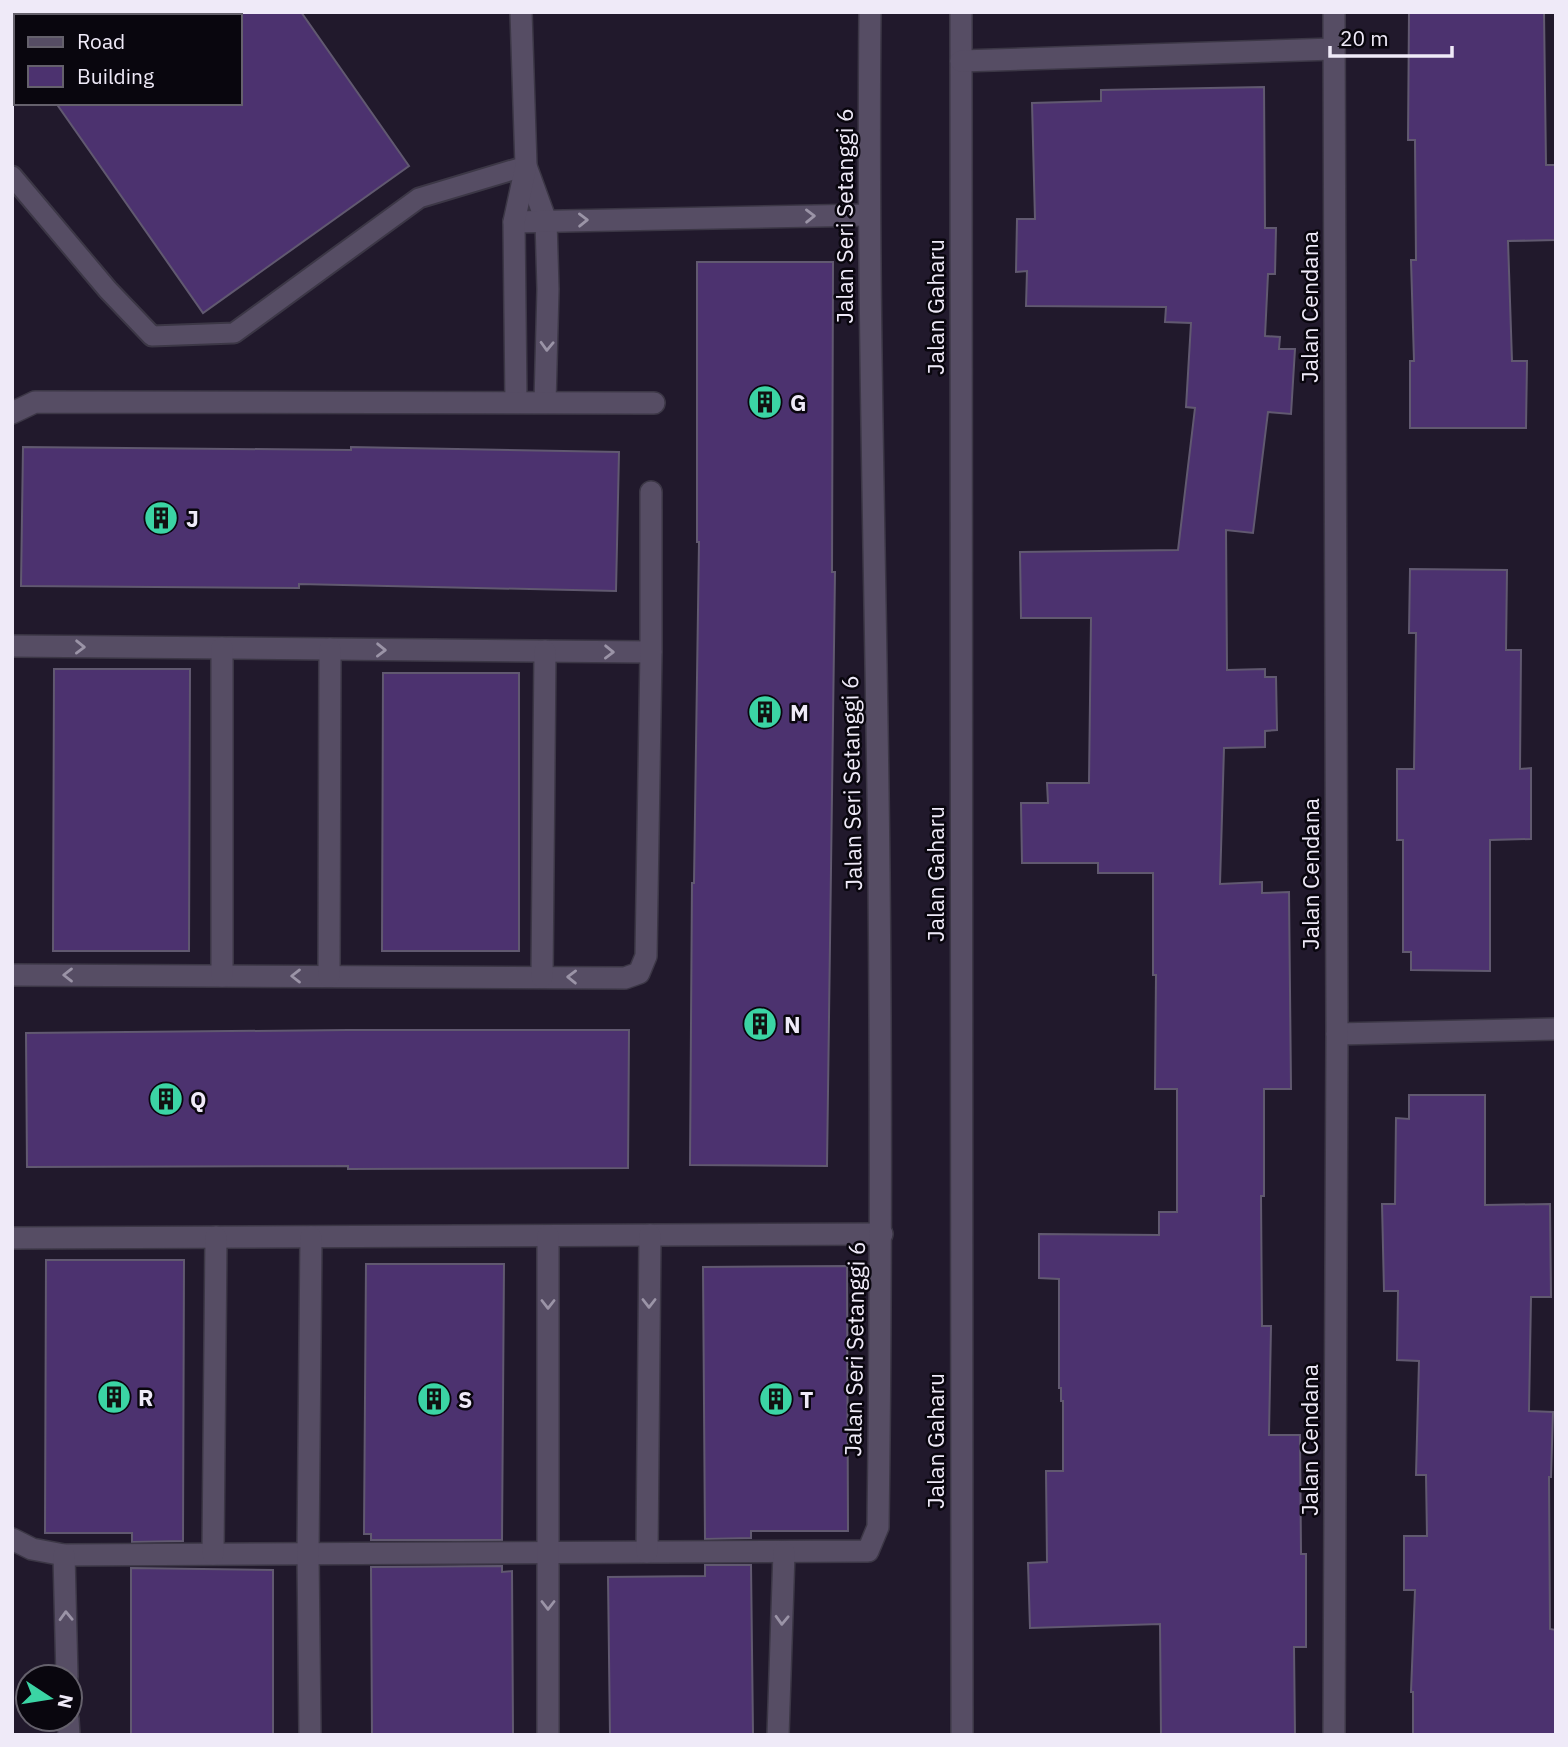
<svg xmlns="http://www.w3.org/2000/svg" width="1568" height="1747" font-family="'IBM Plex Sans',sans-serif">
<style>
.building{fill:#4c326f;stroke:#615970;stroke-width:2}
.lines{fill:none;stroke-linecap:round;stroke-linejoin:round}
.service-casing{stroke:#3c3746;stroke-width:23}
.minor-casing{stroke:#3c3746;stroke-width:24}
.service{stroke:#564d64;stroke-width:19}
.minor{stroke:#564d64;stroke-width:21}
.oneway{stroke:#9b94a7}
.labels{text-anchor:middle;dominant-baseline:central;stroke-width:5;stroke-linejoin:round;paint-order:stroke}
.street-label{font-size:23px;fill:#efeaf8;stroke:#09060e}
.poi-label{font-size:23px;font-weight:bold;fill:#efeaf8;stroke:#09060e;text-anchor:start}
</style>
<rect width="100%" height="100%" fill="#21192c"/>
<!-- building -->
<g class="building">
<polygon points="240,12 301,12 409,166 203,313 56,103 240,103"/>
<polygon points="1409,12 1544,12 1546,165 1556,165 1556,240 1508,241 1512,361 1527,361 1526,428 1410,428 1410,361 1414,361 1411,260 1416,260 1415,140 1408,140"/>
<polygon points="1264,87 1265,228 1276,228 1275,274 1268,274 1265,336 1280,337 1279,349 1295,349 1291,414 1268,412 1253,533 1226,530 1227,670 1265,669 1265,677 1276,677 1277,730 1265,731 1265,747 1224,748 1220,884 1262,882 1262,893 1289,892 1291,1089 1264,1089 1264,1196 1261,1196 1262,1326 1271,1326 1269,1435 1300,1435 1301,1554 1306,1554 1306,1647 1294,1647 1295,1735 1161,1735 1160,1624 1030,1628 1028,1563 1047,1562 1046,1471 1063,1471 1063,1401 1061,1401 1061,1388 1059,1388 1059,1279 1039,1278 1039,1234 1159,1235 1159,1212 1177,1212 1177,1089 1155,1089 1156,975 1153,975 1153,873 1098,873 1098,863 1022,863 1021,803 1048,803 1047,783 1089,783 1091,618 1021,618 1020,552 1178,550 1195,408 1186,407 1191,323 1165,322 1166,307 1026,306 1027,271 1016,272 1017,219 1035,219 1032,103 1101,101 1101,90"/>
<polygon points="697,262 833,262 832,572 835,572 827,1166 690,1165 692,883 694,883 699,542 697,542"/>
<polygon points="23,447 351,450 351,447 619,452 616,591 299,584 299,588 21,586"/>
<polygon points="1410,569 1507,570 1506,650 1521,650 1520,769 1531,768 1531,839 1490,840 1490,971 1411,970 1411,952 1403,952 1403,840 1397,840 1397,769 1414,769 1416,633 1409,633"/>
<polygon points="54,669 190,669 189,951 53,951"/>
<polygon points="383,673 519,673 519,951 382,951"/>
<polygon points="348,1030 629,1030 628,1168 348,1169 348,1166 27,1167 26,1033"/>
<polygon points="1409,1095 1485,1095 1485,1205 1550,1204 1551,1297 1531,1297 1529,1411 1553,1412 1551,1477 1549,1477 1550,1629 1556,1630 1555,1735 1413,1735 1413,1692 1411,1692 1415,1590 1404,1590 1404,1536 1427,1536 1426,1475 1416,1475 1419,1361 1397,1360 1398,1291 1384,1291 1382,1204 1395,1204 1396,1118 1409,1119"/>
<polygon points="46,1260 184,1260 183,1541 132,1542 132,1533 45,1533"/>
<polygon points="366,1264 504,1264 502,1540 371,1540 371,1534 364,1534"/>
<polygon points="847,1266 848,1531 751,1531 751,1538 705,1539 703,1267"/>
<polygon points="705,1565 751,1565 753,1735 610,1735 608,1577 705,1576"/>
<polygon points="502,1566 502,1572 512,1571 513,1735 372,1735 371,1567"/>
<polygon points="131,1568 273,1570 273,1735 131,1735"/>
</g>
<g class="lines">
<!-- service casing -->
<g class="service-casing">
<g id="service">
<polyline points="62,16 66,12"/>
<polyline points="12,66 16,61"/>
<polyline points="12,176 108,290 152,336 234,333 419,198 526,166"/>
</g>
</g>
<!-- minor casing -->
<g class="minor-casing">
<g id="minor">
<polyline points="961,12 962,1735"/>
<polyline points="961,61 1334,49"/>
<polyline points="526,166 546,221 548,289 545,402"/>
<polyline points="514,222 868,215"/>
<polyline points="516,402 514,222 526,166 521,12"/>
<polyline points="12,413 35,402 654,403"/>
<polyline points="12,646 651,652"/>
<polyline points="12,975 625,978 639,973 646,956 651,652 651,492"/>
<polyline points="222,976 222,648"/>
<polyline points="329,976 330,649"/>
<polyline points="542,977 545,651"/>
<polyline points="1337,1034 1556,1029"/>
<polyline points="12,1238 882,1234"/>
<path d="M12 1539 32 1549 64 1555 868 1551 878 1527C881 1309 881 1091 879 872 876 586 867 299 870 12"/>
<polyline points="647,1552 650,1235"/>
<polyline points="213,1554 216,1237"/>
<polyline points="64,1555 67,1677"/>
<polyline points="68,1719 69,1735"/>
<polyline points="310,1735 308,1554 311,1237"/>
<polyline points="548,1735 548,1236"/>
<polyline points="778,1735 784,1552"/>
<polyline points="1334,1735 1337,1034 1334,12"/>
</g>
</g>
<!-- service -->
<use href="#service" class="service"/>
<!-- minor -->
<use href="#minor" class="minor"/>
</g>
<!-- one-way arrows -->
<defs><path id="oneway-chevron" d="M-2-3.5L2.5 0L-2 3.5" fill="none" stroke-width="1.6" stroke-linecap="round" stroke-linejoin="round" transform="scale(1.75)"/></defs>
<g class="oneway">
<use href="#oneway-chevron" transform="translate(810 216) rotate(-1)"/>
<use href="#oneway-chevron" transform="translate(583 220) rotate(-1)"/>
<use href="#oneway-chevron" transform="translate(547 346) rotate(92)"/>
<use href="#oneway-chevron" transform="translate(80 647) rotate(1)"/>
<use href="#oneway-chevron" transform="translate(381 650) rotate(1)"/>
<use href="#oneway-chevron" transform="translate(609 652) rotate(1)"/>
<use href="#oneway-chevron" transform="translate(68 975) rotate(-180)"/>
<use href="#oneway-chevron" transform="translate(296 976) rotate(-180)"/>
<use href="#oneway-chevron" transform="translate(572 977) rotate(-179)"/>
<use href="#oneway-chevron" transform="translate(649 1303) rotate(90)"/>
<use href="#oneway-chevron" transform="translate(548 1304) rotate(90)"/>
<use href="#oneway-chevron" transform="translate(548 1605) rotate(90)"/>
<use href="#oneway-chevron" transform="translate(66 1616) rotate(-92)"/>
<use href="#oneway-chevron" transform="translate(782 1620) rotate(92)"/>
</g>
<!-- icons -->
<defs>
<g id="building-disc" transform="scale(1.75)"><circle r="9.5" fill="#3bd4a4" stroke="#09060e"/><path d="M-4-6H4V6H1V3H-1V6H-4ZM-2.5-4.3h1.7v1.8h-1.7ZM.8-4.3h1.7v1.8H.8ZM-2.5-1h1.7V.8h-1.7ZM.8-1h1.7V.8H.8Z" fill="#111"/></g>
</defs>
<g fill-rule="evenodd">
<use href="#building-disc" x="765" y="402"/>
<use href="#building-disc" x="161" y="518"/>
<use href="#building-disc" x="765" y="712"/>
<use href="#building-disc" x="760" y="1024"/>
<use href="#building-disc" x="166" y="1099"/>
<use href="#building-disc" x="114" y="1397"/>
<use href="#building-disc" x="434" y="1399"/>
<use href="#building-disc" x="776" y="1399"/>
</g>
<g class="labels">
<!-- street labels -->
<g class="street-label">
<text transform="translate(844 216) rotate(-90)">Jalan Seri Setanggi 6</text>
<text transform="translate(935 307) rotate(-90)">Jalan Gaharu</text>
<text transform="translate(1309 307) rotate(-90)">Jalan Cendana</text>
<text transform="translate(851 783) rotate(-91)">Jalan Seri Setanggi 6</text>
<text transform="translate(935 874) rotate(-90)">Jalan Gaharu</text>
<text transform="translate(1310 874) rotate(-90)">Jalan Cendana</text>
<text transform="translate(854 1349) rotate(-89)">Jalan Seri Setanggi 6</text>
<text transform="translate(1309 1440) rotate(-90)">Jalan Cendana</text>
<text transform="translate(935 1441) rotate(-90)">Jalan Gaharu</text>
</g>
<!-- poi labels -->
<g class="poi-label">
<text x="790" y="402">G</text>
<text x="186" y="518">J</text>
<text x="790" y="712">M</text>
<text x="784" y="1024">N</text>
<text x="190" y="1099">Q</text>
<text x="138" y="1397">R</text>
<text x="458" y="1399">S</text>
<text x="800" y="1399">T</text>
</g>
</g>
<!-- border -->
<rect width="1568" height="1747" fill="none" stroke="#efeaf8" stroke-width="28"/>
<!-- legend -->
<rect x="14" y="14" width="228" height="91" fill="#09060e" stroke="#65616c" stroke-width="2"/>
<rect x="28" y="37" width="35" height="10" fill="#564d64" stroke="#65616c" stroke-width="2"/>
<text x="77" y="49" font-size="21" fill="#efeaf8">Road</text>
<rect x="28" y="66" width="35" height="21" fill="#4c326f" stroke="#65616c" stroke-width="2"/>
<text x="77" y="84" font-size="21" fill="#efeaf8">Building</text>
<!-- north arrow -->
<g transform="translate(49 1698) rotate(102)"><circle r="33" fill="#09060e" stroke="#65616c" stroke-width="2"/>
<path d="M0-5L12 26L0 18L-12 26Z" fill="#3bd4a4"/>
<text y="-10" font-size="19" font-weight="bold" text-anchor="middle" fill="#efeaf8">N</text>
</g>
<!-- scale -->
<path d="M1330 46v10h122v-10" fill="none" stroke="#efeaf8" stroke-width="3.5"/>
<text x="1340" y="46" font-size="21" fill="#efeaf8" stroke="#09060e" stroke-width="5" paint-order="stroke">20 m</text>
</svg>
